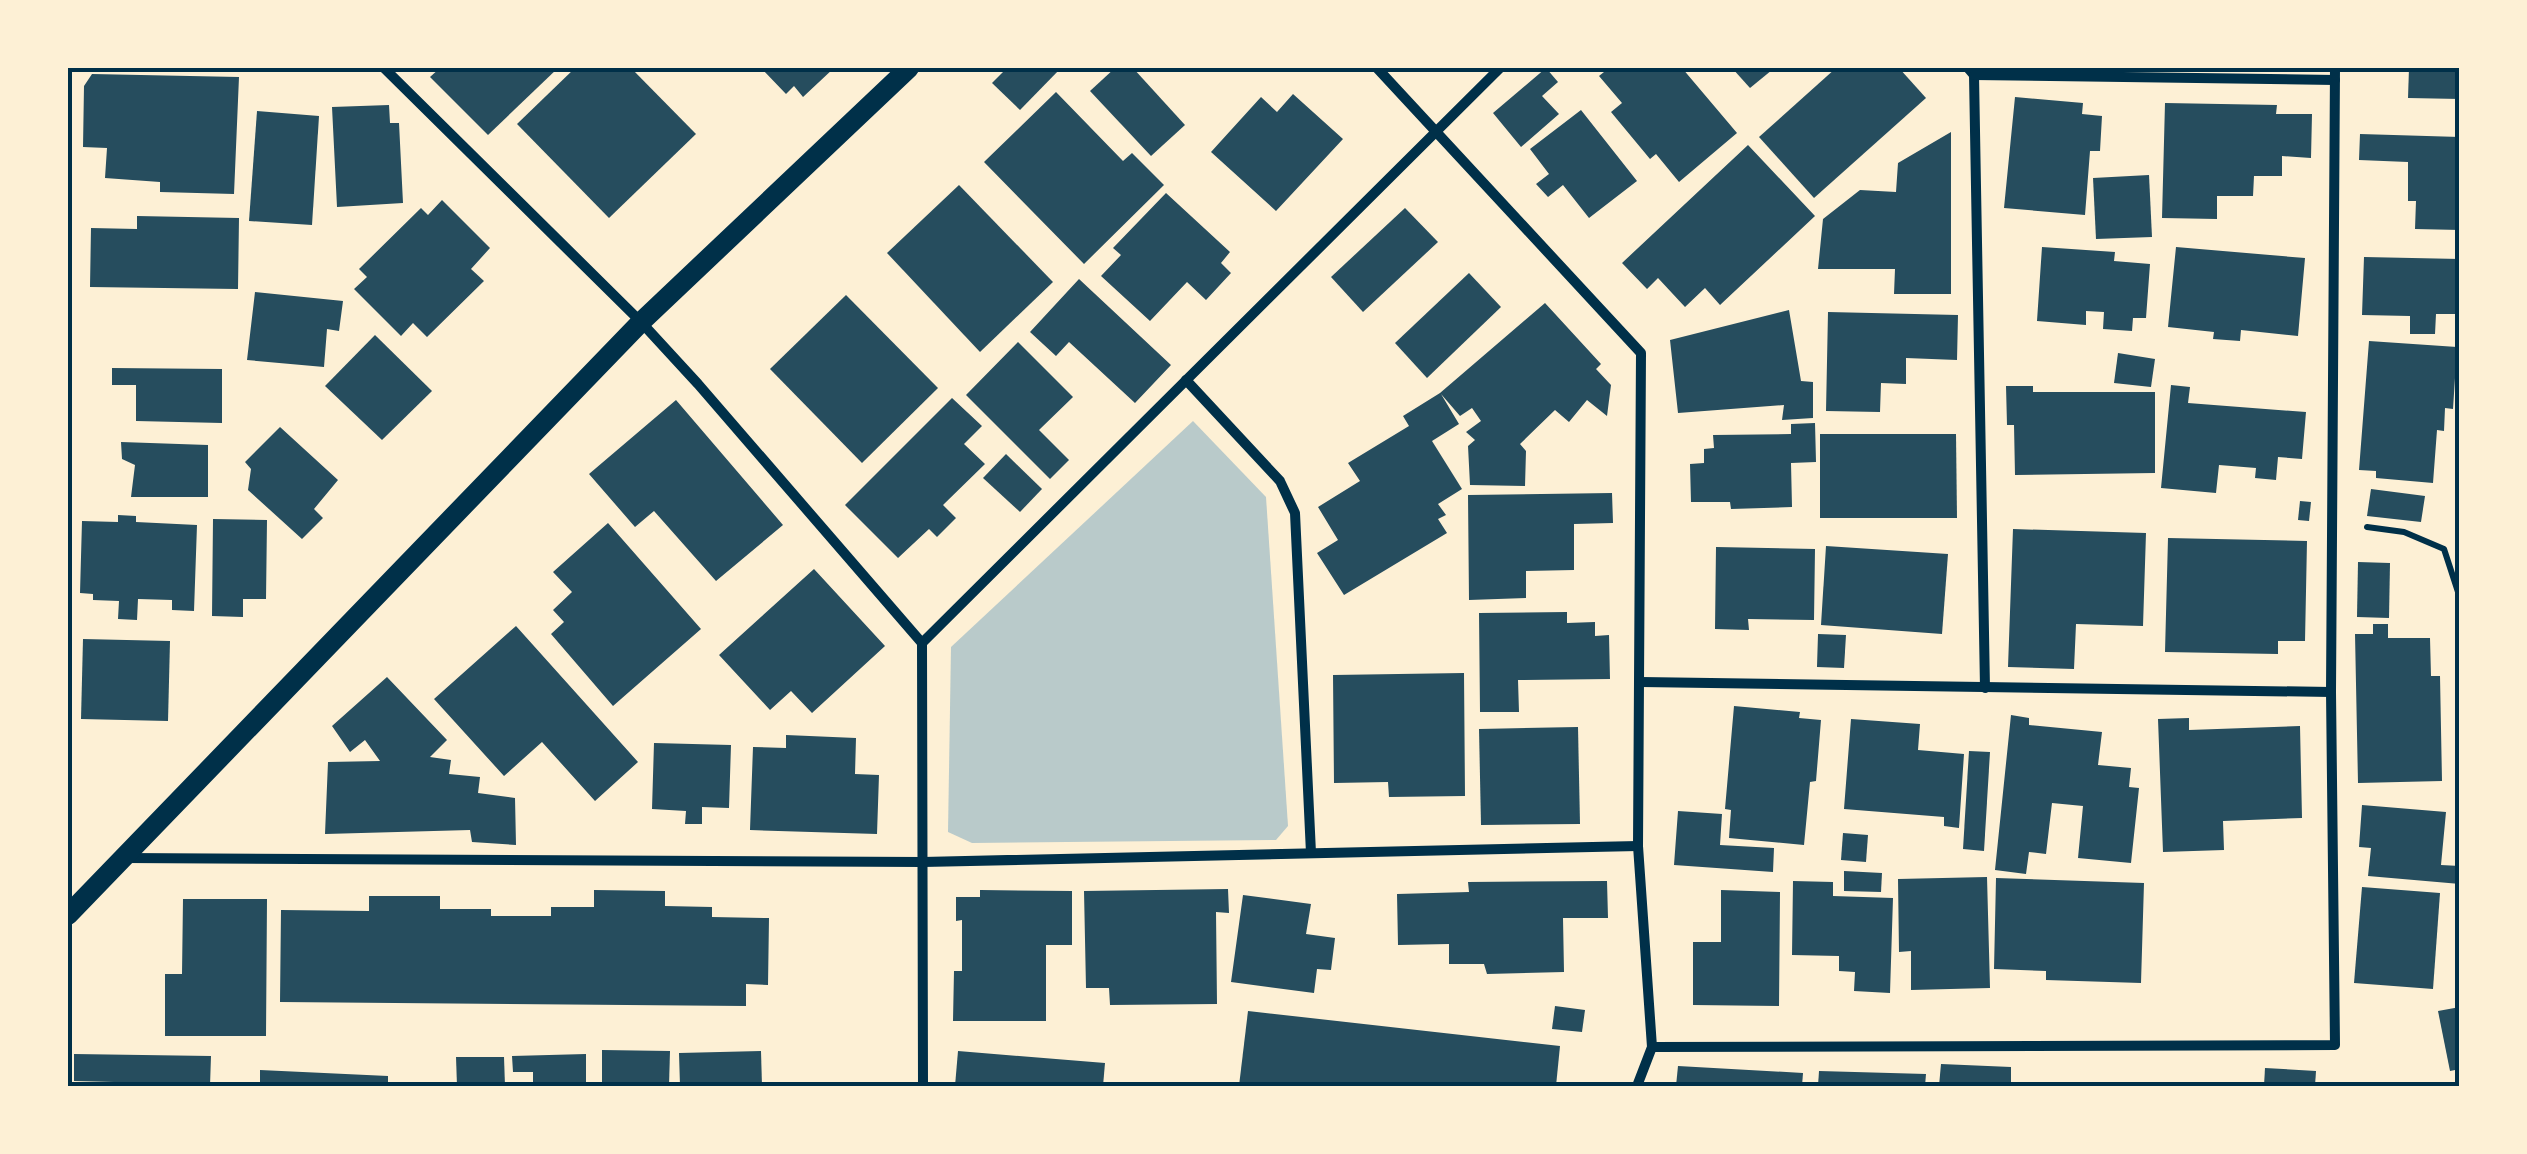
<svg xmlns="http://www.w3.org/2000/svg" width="2527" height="1154" font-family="'Titillium Web',sans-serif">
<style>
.green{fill:#b9caca}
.building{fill:#264d5e}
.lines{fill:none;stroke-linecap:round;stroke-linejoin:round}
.path{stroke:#003049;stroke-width:6}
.minor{stroke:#003049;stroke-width:10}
.secondary{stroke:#003049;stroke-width:20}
.neatline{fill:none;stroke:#003049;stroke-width:4}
</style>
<rect width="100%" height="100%" fill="#fdf0d5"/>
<!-- green -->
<polygon class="green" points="1193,421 1266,497 1288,826 1276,840 972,843 948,832 951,647"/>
<!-- building -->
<g class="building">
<polygon points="440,68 558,68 488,135 430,77"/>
<polygon points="575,68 631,68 696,134 609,218 517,124"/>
<polygon points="761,68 834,68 803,97 794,86 786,94"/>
<polygon points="1007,68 1061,68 1020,110 992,83"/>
<polygon points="1115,68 1133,68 1185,125 1151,156 1090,91"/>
<polygon points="1546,68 1558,82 1542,96 1559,114 1521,147 1493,113"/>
<polygon points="1609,68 1682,68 1737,133 1679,182 1656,154 1650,159 1611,112 1622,103 1599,76"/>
<polygon points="1732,68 1770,68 1772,70 1750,88"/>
<polygon points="1836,68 1899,68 1926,98 1814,198 1759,137"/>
<polygon points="2409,68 2460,68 2460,99 2408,98"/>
<polygon points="92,74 239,77 234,194 160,192 160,182 105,178 107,148 83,147 84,86"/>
<polygon points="1056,92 1123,161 1132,153 1164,185 1084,264 984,162"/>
<polygon points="1293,94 1343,139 1276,211 1211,152 1261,97 1277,112"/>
<polygon points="2015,97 2083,103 2082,114 2102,116 2100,151 2090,151 2085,215 2004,208"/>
<polygon points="2165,103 2277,105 2276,114 2312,114 2311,158 2282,156 2282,176 2254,176 2253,196 2217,196 2217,219 2162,218"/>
<polygon points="389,105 390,123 399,123 403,203 337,207 332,107"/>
<polygon points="1581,110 1637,181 1589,218 1563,185 1548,197 1536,184 1549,174 1530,149"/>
<polygon points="257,111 319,116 312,225 249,221"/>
<polygon points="1951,132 1951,294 1894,294 1895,269 1818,269 1823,219 1860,190 1896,192 1898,163"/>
<polygon points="2360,134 2460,137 2460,230 2415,229 2416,201 2408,201 2408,162 2359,160"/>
<polygon points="1748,145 1815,216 1720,305 1705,288 1685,307 1658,278 1647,289 1622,263"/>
<polygon points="2149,175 2152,237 2096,239 2093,178"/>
<polygon points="959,185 1053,282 980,352 887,253"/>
<polygon points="1166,193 1230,252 1221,263 1231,273 1206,300 1187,282 1150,321 1101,276 1121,255 1113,248"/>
<polygon points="442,200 490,248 471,269 484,281 427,337 413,323 401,336 354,289 367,277 359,269 421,208 428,215"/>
<polygon points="1405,208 1438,242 1363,312 1331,277"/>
<polygon points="137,216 239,218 238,289 90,287 91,228 137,229"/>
<polygon points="2042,247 2115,252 2114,261 2150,264 2146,318 2133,318 2132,331 2103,329 2104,312 2086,311 2086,325 2037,321"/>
<polygon points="2176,247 2305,258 2298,336 2241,330 2240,341 2213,339 2214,332 2168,327"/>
<polygon points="2364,257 2460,259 2460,314 2436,314 2435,334 2410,334 2410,316 2362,315"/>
<polygon points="1469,273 1501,307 1427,378 1395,343"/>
<polygon points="1079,279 1171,365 1135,403 1069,342 1056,356 1030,332"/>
<polygon points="255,292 343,301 339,331 327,329 324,367 247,360"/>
<polygon points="846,295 938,388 862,463 770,369"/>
<polygon points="1545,303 1601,364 1596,369 1611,385 1607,416 1587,400 1569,422 1555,410 1520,444 1526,451 1525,486 1470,485 1468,446 1475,440 1466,432 1481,421 1472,408 1460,416 1441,394 1459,424 1432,441 1462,489 1438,504 1446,515 1438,519 1447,533 1344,595 1317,553 1338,540 1318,507 1360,481 1348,463 1409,426 1403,416 1440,393"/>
<polygon points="1789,310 1801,381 1813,382 1813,418 1782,420 1784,405 1678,413 1670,340"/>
<polygon points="1828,312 1958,315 1957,360 1906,358 1906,384 1881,383 1880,412 1826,411"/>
<polygon points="375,335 432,391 382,440 325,386"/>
<polygon points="2369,341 2457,347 2453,409 2445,408 2444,431 2437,430 2433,483 2376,478 2376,471 2359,470"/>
<polygon points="1018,342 1073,397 1039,430 1069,460 1050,479 966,395"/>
<polygon points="2118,353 2155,359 2151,387 2114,383"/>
<polygon points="112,368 222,369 222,423 136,421 136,385 112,385"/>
<polygon points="2171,385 2190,387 2188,403 2306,412 2302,459 2278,457 2276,480 2255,478 2256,468 2219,465 2216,493 2161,488"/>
<polygon points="2006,386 2033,386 2033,392 2155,392 2155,473 2015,475 2014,425 2007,425"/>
<polygon points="952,398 982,426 964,444 985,464 943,505 956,518 937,537 929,529 898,558 845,505"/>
<polygon points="676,400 783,525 716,581 654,511 635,527 589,474"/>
<polygon points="1815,423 1816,462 1791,463 1792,507 1731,509 1730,502 1691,502 1690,464 1704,463 1704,449 1714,448 1713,435 1791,434 1791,424"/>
<polygon points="280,427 338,480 314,509 323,518 302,539 248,490 251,469 245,462"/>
<polygon points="1820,434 1956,434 1957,518 1820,518"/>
<polygon points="121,442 208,445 208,497 131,497 135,465 122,459"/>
<polygon points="1006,454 1042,489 1020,512 983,478"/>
<polygon points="2371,489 2425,496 2421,522 2367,516"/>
<polygon points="1612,493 1613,523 1574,524 1574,570 1526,571 1526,598 1469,600 1468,495"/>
<polygon points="2300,501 2311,502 2309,521 2298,520"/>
<polygon points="118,515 136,516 136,522 197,525 194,611 172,610 172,600 138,599 137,620 118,619 119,601 93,600 93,594 80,593 82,521 118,522"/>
<polygon points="213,519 267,520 266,599 243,599 243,617 212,616"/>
<polygon points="608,523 701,629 613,706 551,634 564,622 553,610 572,592 553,572"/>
<polygon points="2013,529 2146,533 2143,626 2076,624 2074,669 2008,667"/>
<polygon points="2168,538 2307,541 2305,641 2278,641 2278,654 2165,652"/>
<polygon points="1826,546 1948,554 1942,634 1821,625"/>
<polygon points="1716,547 1815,549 1814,620 1748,619 1749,630 1715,629"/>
<polygon points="2358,562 2390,563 2389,618 2357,617"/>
<polygon points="814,569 885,646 812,713 791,691 770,710 719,655"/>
<polygon points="1567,612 1567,623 1595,622 1595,636 1609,635 1610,679 1518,680 1519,712 1480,712 1479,613"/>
<polygon points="2373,624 2388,624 2388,638 2430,638 2431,676 2440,676 2442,781 2358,783 2355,634 2373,634"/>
<polygon points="516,626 638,762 595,801 542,742 504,776 434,699"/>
<polygon points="1818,634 1846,635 1844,668 1817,667"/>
<polygon points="83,639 170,641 168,721 81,719"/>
<polygon points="1464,673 1465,796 1389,797 1388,782 1334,783 1333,675"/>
<polygon points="387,677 447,740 430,757 451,760 449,774 480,777 478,793 515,798 516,845 472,842 470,830 325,834 328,762 380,761 365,740 350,752 332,726"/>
<polygon points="1734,706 1800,712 1799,718 1821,720 1816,781 1810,782 1804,845 1729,838 1731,810 1725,809"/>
<polygon points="2011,715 2029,718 2029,725 2102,732 2098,765 2131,768 2129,787 2139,788 2131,863 2078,858 2083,806 2052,803 2046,854 2029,852 2026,874 1995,870"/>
<polygon points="2189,718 2189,730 2300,726 2302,818 2223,821 2224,850 2163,852 2158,719"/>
<polygon points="1851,719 1920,724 1918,750 1964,754 1959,828 1944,826 1944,817 1844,809"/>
<polygon points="1578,727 1580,824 1481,825 1479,729"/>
<polygon points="786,735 856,738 855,774 879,775 877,834 750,830 753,747 786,748"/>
<polygon points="654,743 731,745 729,808 702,807 702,824 685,824 686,811 652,809"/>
<polygon points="1969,751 1990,752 1984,851 1963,849"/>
<polygon points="2362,805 2446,812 2441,865 2460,866 2460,884 2368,876 2371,848 2359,847"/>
<polygon points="1678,811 1722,814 1720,845 1774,848 1773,872 1674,865"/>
<polygon points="1843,833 1868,835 1866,862 1841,860"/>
<polygon points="1844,871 1882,873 1881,892 1844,891"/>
<polygon points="1987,877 1990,988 1911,990 1911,951 1899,952 1898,879"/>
<polygon points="1996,878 2144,883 2141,983 2046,980 2046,971 1994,969"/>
<polygon points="1607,881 1608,918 1563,918 1564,972 1487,974 1484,964 1449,964 1449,944 1398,945 1397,894 1469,892 1468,882"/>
<polygon points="1793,881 1833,882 1833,896 1893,898 1890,993 1854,991 1855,972 1839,971 1839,956 1792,955"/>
<polygon points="2362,887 2440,893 2433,989 2354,983"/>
<polygon points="1228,889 1229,913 1216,912 1217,1004 1110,1005 1109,988 1086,988 1084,891"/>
<polygon points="594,890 665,891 665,906 712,907 712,917 769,918 768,985 746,984 746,1006 280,1002 281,910 369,911 369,896 440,896 440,909 491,909 491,916 551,916 551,907 594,907"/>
<polygon points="980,890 1072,891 1072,945 1046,945 1046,1021 953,1021 954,971 962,971 962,920 956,921 956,897 980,897"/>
<polygon points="1721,890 1780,892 1779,1006 1693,1005 1693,942 1721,942"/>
<polygon points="1243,895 1311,904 1306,934 1335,938 1331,970 1317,969 1314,993 1231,982"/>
<polygon points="183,899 267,899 266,1036 165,1036 165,974 182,974"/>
<polygon points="1555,1006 1585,1010 1582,1032 1552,1029"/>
<polygon points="2460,1007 2460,1069 2450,1071 2438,1011"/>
<polygon points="1248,1011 1560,1046 1556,1086 1239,1086"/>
<polygon points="602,1050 670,1051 669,1086 602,1086"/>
<polygon points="761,1051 762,1086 680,1086 679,1053"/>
<polygon points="958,1051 1105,1063 1103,1086 955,1086"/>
<polygon points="74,1054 211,1056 210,1086 114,1086 114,1082 74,1081"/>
<polygon points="586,1054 586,1086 533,1086 533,1072 513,1072 512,1056"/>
<polygon points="456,1057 504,1057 505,1086 457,1086"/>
<polygon points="1941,1064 2011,1067 2011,1086 1939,1086"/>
<polygon points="1678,1066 1803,1073 1802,1086 1676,1086"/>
<polygon points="2265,1068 2316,1071 2315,1086 2264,1086"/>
<polygon points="260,1070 388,1076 388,1086 260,1086"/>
<polygon points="1819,1071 1926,1074 1925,1086 1818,1086"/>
</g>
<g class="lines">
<!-- path -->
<polyline class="path" points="2367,527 2404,532 2444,549 2460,598"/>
<!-- minor -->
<g class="minor">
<polyline points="384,68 641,322 698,384 922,643 923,1086"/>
<polyline points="1377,68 1641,353 1638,846 1652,1047 1637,1086"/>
<polyline points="1968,68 1974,75 1985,688"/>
<polyline points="1974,75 2335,80"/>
<polyline points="1186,380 1280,481 1295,513 1311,853"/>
<polyline points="922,643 1500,68"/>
<polyline points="1641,682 2331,692"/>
<polyline points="125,858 923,862 1638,846"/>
<polyline points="1652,1047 2335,1045 2331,692 2335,68"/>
</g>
<!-- secondary -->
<polyline class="secondary" points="68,915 641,322 909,68"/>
</g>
<!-- border -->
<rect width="2527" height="1154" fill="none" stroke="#fdf0d5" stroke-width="140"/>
<rect x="70" y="70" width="2387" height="1014" class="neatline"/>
</svg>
